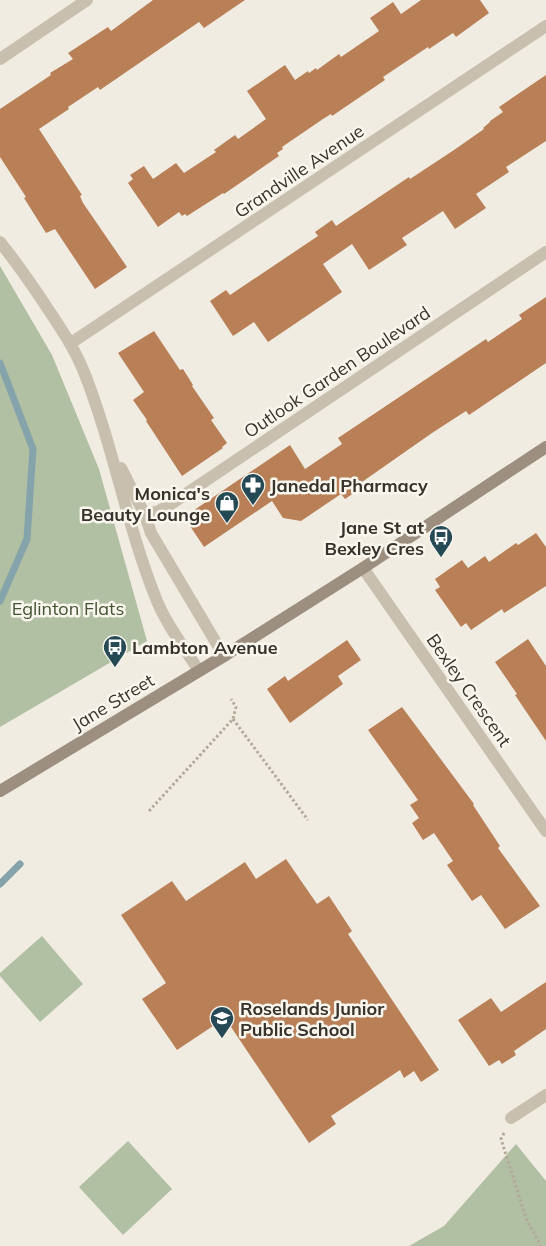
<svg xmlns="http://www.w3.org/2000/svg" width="546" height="1246" font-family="Mulish,sans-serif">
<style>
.green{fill:#b1bfa3}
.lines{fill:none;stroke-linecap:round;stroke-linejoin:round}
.stream{stroke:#84a3ab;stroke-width:7}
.building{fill:#b98058}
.path{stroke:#b4a999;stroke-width:3;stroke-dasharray:2.5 2.5;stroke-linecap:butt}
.street{stroke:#c8bfae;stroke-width:12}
.secondary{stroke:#9c8f80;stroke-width:12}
.labels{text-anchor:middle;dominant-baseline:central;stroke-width:5;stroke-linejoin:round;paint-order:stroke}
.street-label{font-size:18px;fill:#38322c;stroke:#f9f6ee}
.poi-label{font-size:18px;font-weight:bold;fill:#38322c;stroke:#f9f6ee;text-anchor:start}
.park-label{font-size:18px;fill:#425432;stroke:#f9f6ee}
</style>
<rect width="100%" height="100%" fill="#f1ece2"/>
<!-- green -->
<g class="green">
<polygon points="0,266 52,355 99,469 147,641 0,727"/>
<polygon points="42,936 83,984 40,1022 0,976 0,973"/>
<polygon points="128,1141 172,1189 123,1235 79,1187"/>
<polygon points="516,1144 546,1181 546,1246 409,1246 444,1226"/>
</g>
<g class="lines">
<!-- stream -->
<g class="stream">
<polyline points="0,363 33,449 27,539 0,601"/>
<polyline points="0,884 20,864"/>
</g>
</g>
<!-- building -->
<g class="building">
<polygon points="153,0 245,0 204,28 199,22 100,90 98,87 68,107 69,109 39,129 82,195 80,196 83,203 127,267 95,289 55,229 46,233 24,198 26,197 0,157 0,109 51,75 50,73 73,59 68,53 108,27 111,31"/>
<polygon points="421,0 480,0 489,13 456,37 453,33 429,49 428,47 383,77 385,80 332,116 331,114 323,119 282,147 283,149 277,153 279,156 224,194 223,193 187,216 185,214 182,216 179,212 158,227 128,183 133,179 130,175 144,166 153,179 176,163 184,173 216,152 214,150 235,135 238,139 266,119 247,91 285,65 295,80 308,71 309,73 316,68 317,70 339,54 341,57 379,31 370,18 393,2 401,14"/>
<polygon points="546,75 546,141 506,167 509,172 476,194 486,208 455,229 443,211 402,238 407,245 369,270 352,244 323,264 342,292 268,342 254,322 233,336 210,301 226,290 230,295 318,236 315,232 332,220 336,226 409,177 410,179 454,150 484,129 483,128 490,122 490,121 503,112 499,107"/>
<polygon points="546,297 546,363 469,415 466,411 432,433 362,482 364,486 345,499 341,494 301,521 283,518 272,501 204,547 184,517 290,445 305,469 342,444 338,438 486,339 488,342 522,319 519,315"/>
<polygon points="154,331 180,370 183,369 193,385 192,386 214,418 211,420 227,443 222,447 223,448 182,476 146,421 147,420 133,400 144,392 118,353"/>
<polygon points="536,533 546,547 546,586 504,613 502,609 471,630 466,623 461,627 435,590 440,587 435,579 462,560 468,568 485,556 489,562 516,543 518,545"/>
<polygon points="528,639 546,666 546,741 515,695 517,694 495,662"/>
<polygon points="347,640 361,660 338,676 343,684 290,723 267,689 285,676 288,681"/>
<polygon points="402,707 474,804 473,805 500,846 498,848 540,906 505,929 481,895 472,901 447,865 453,861 434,833 423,840 412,823 419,818 410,805 418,800 368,730"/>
<polygon points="286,859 317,904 329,896 352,931 348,934 439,1070 421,1082 414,1071 404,1078 400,1070 331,1116 336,1124 309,1143 225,1018 177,1050 142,999 166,983 121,915 172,881 186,901 245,862 256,879"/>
<polygon points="546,982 546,1029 514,1051 516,1055 502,1064 499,1060 489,1066 458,1020 491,998 501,1012"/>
</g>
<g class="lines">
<!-- path -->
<g class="path">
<polyline points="233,719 308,820"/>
<polyline points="149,811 233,719 236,707 231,699"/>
<polyline points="504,1133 501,1139 527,1221 541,1246"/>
</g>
<!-- street -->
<g class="street">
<polyline points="0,59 87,0"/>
<path d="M0 242C16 262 30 282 44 303 59 326 74 347 84 372 113 445 126 523 155 596 165 623 184 647 199 671"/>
<polyline points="71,343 546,26"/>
<polyline points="121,468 145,515 151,533 224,656"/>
<polyline points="145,515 159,511 171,504 546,252"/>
<polyline points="363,568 546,831"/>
<polyline points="511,1118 546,1095"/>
</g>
<!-- secondary -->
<polyline class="secondary" points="0,791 224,656 363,568 546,447"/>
</g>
<!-- icons -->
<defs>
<g id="pharmacy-pin" transform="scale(1.25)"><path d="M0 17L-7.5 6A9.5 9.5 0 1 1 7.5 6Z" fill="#264a55" stroke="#f9f6ee"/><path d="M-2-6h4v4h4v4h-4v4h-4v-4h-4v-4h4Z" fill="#fff"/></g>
<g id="shop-pin" transform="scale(1.25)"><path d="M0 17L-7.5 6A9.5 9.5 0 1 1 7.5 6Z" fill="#264a55" stroke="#f9f6ee"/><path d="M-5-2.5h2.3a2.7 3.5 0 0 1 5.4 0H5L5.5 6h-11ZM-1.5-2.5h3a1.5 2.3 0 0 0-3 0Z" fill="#fff"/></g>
<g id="bus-pin" transform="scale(1.25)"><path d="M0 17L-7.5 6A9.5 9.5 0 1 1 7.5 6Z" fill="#264a55" stroke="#f9f6ee"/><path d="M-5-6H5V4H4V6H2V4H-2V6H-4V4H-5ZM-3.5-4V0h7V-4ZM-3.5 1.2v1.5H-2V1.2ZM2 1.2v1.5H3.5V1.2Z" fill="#fff"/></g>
<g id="school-pin" transform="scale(1.25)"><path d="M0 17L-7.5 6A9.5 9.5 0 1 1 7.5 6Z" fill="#264a55" stroke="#f9f6ee"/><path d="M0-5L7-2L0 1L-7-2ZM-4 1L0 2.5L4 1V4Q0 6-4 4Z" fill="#fff"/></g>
</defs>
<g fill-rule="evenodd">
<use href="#pharmacy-pin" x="253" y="485"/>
<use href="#shop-pin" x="227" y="503"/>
<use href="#bus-pin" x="441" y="537"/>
<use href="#bus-pin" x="115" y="647"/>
<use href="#school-pin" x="222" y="1018"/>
</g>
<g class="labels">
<!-- street labels -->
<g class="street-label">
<text transform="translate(299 171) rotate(-34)">Grandville Avenue</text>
<text transform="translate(337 372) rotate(-34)">Outlook Garden Boulevard</text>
<text transform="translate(469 690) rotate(55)">Bexley Crescent</text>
<text transform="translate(113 702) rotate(-31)">Jane Street</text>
</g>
<!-- poi labels -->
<g class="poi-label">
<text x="270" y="485">Janedal Pharmacy</text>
<text x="210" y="493" text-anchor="end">Monica's<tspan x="210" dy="21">Beauty Lounge</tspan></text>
<text x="424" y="527" text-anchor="end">Jane St at<tspan x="424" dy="21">Bexley Cres</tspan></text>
<text x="132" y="647">Lambton Avenue</text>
<text x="240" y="1008">Roselands Junior<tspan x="240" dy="21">Public School</tspan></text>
</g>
<!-- park labels -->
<g class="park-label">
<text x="68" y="608">Eglinton Flats</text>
</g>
</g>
</svg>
